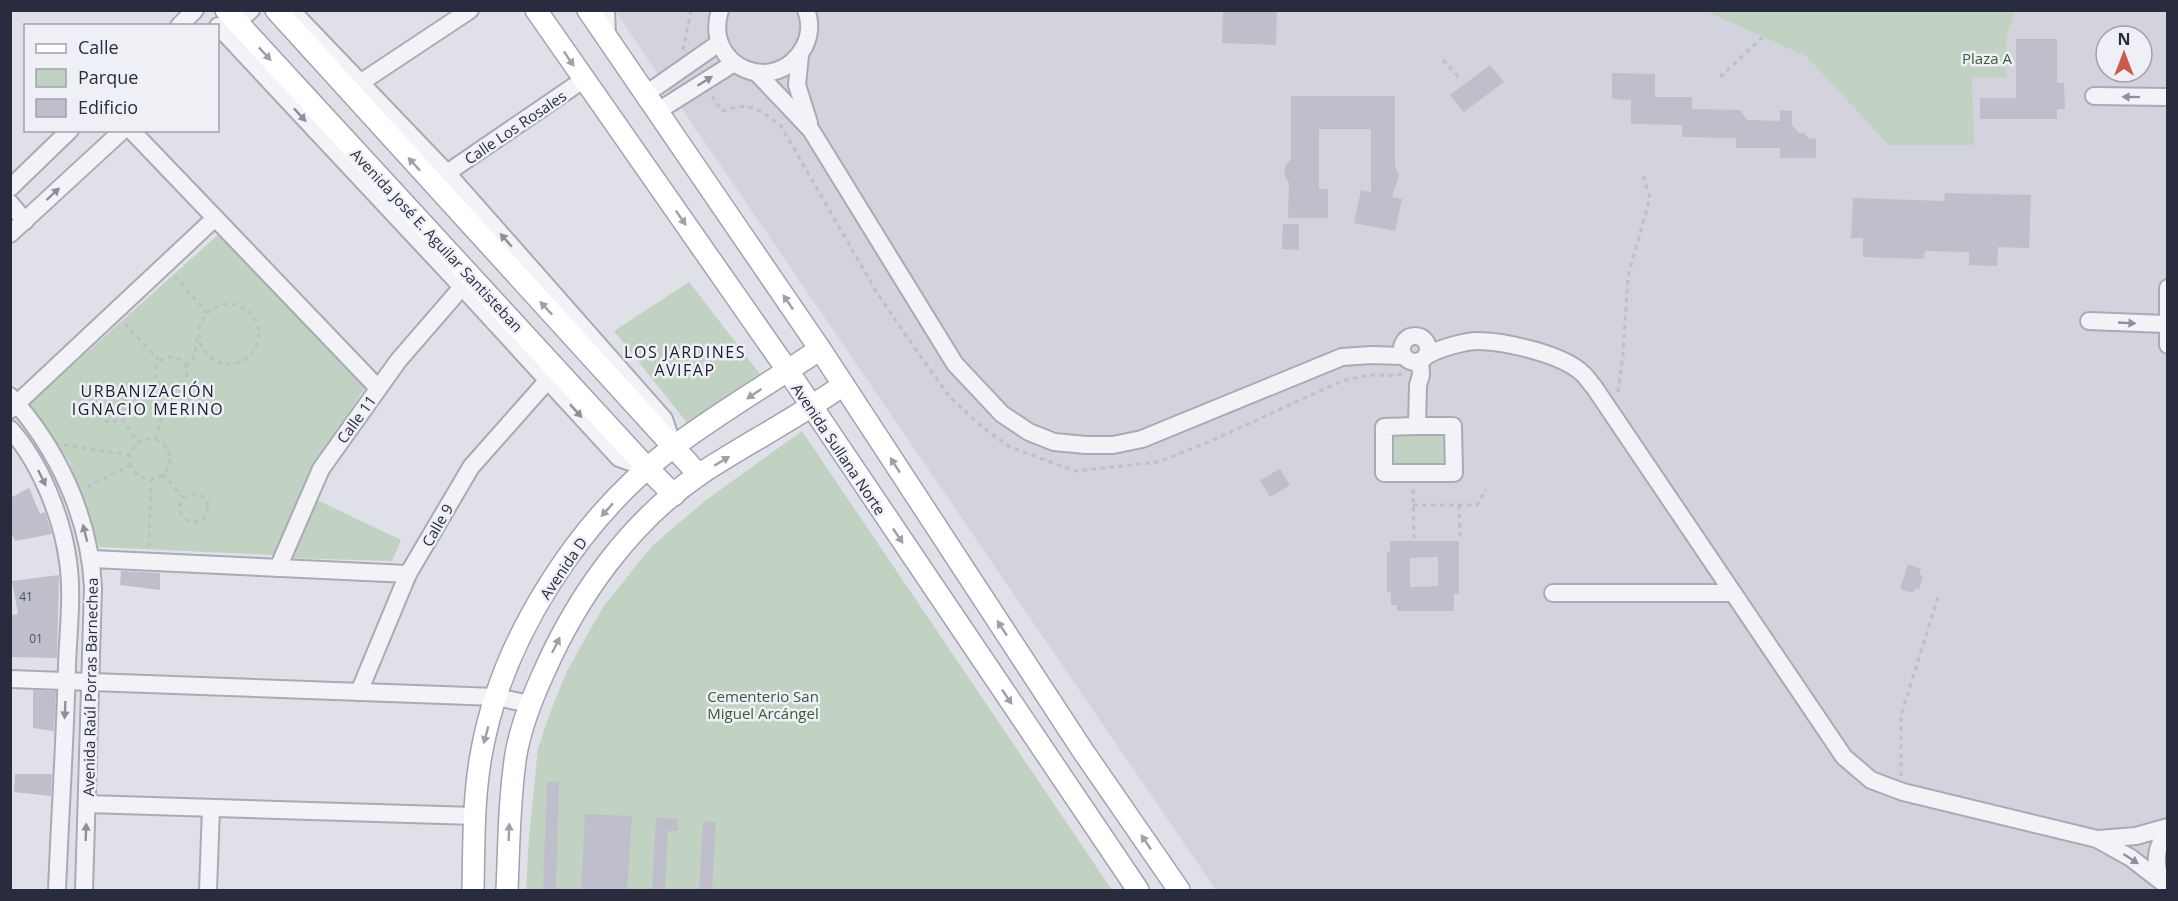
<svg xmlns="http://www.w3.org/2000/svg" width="2178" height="901" font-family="'Open Sans',sans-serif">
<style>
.built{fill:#d2d3dd;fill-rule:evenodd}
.green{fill:#c2d2c2}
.building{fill:#bebfcb;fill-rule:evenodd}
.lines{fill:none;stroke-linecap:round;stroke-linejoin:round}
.minor-casing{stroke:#a9aab5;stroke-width:20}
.major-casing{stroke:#a0a2b3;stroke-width:24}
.path{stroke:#bebfc7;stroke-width:3;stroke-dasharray:4.5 4.5;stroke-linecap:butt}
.minor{stroke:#f3f3f7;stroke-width:16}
.major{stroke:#fff;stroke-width:21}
.oneway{fill:#9fa0a9}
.oneway2{fill:#8e8f9b}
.labels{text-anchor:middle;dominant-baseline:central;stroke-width:5;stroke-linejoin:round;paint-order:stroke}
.number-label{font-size:12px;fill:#4e5062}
.park-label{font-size:15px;fill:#375a3b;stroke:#eff0f6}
.street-label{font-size:15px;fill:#292b3f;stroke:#eff0f6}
.neighbourhood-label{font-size:16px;letter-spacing:1.5px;fill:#1c1d30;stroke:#eff0f6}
</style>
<rect width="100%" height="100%" fill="#e0e1e8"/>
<!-- built -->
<path class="built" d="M615 11H2167V890H1216ZM2106 36H2142V72H2106Z"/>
<!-- green -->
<g class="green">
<polygon points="1706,11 2015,11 2006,37 2006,78 1972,77 1974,145 1889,145 1806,56"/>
<polygon points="219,234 365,388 321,456 274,555 99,547 69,461 28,405"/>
<polygon points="689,282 760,374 688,424 614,331"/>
<polygon points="802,431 1112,890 526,890 529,837 538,748 551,710 567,671 603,607 652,546 706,500"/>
<polygon points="1399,431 1446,434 1449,455 1445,461 1436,465 1397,466 1390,461 1392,435"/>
<polygon points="315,499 401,540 392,561 289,558"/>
</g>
<!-- building -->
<g class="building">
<polygon points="1223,10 1277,10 1276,45 1222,43"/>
<polygon points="2016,39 2057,39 2057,83 2064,83 2065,109 2057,109 2057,119 1980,119 1980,98 2016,98"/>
<polygon points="1490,65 1504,82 1464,112 1450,95"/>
<polygon points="1612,73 1655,74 1655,97 1692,97 1692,109 1740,110 1747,120 1780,121 1780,110 1792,111 1792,125 1799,133 1804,133 1808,138 1816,139 1816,158 1780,158 1780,148 1736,148 1736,138 1682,137 1682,125 1631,124 1631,100 1612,99"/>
<polygon points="1291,96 1395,96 1395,166 1399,175 1392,197 1402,199 1395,231 1354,223 1361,190 1371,192 1371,129 1319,129 1319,189 1328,189 1328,218 1288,218 1289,183 1284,174 1286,164 1291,160"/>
<polygon points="1945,193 2031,195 2029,248 1998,247 1997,266 1969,265 1969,252 1925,251 1924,259 1863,257 1863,238 1851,238 1853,198 1944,201"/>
<polygon points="1283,224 1299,224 1299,250 1282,249"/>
<polygon points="1280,469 1290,485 1270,497 1260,480"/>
<polygon points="29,488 40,514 45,512 52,534 15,541 10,530 10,498"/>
<path d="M1390 541H1459V594H1454V611H1397V605H1391V592H1387V552H1390ZM1438 557V586L1410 587V558Z"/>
<polygon points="1908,564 1921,569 1919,574 1923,576 1919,589 1915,588 1913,593 1900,589"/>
<polygon points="121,571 160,573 160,590 120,585"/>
<polygon points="59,575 57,658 10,657 10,615 18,614 12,581"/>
<polygon points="33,690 56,691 54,731 33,728"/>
<polygon points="15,774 52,774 51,796 14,792"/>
<polygon points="547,782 559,782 556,891 543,891"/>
<polygon points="585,814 632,816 627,891 581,891"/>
<polygon points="656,817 678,819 678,831 668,831 665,891 652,891"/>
<polygon points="703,821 716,822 712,891 699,891"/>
</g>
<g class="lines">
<!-- minor casing -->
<g class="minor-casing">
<g id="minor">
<polyline points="291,10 447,173 664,419 672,443"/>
<polyline points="606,10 607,37"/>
<path d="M720 10C702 67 776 98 804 47 810 36 811 22 806 10"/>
<polyline points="179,26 195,10"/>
<polyline points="218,26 462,287 619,458 647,468"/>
<polyline points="229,29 251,10"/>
<polyline points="800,55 797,85 809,123"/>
<polyline points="757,73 811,130 955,364 1002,414 1029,432 1054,442 1086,445 1113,445 1142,439 1342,357 1371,355 1403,356"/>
<polyline points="360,83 470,10"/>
<polyline points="646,94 719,43"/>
<polyline points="2094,96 2168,97"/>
<polyline points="658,111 734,63"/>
<polyline points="131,130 378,388"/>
<polyline points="447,173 583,80"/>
<polyline points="10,188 70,130"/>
<polyline points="10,203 25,221"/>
<polyline points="10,234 123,130"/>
<polyline points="2168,288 2168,345"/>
<polyline points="2089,321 2166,324"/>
<circle cx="1415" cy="349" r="13"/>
<path d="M1426 356C1437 349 1467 340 1480 341 1507 342 1562 354 1582 373 1587 377 1590 383 1594 387L1844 757 1871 780 1903 792 2097 839 2131 858 2162 882"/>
<path d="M10 396C58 449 90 518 93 588L84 890"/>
<polyline points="10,410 215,218"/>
<polygon points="1417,426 1453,426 1454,473 1384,473 1384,427"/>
<polyline points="1417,426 1418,385 1421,375 1420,361"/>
<path d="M10 429C40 462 62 517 68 561 73 596 68 632 67 666 65 741 60 816 57 890"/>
<polyline points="92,559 408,574"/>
<polyline points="278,568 321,469 398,361 462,287"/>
<polyline points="1553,593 1733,593"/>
<polyline points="10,679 496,697 530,704"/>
<polyline points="359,692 408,574 471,467 548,380"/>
<polyline points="87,804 474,816"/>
<polyline points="2098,839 2136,836 2168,827"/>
<path d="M2163 883C2154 866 2154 847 2168 832"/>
<polyline points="208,890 211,808"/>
</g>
</g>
<!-- major casing -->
<g class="major-casing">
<g id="major">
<polyline points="226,10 648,469 674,495"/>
<polyline points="276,10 699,475"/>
<polyline points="536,10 788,371 1138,890"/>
<polyline points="588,10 820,349 1083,751 1179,890"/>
<path d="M473 890C474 844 473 796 482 750 503 636 581 517 672 448 718 413 772 382 820 349"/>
<path d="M507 890C509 845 509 799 516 754 521 726 532 698 544 672 578 595 630 522 700 474 747 443 797 418 843 385"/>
</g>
</g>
<!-- path -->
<g class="path">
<polyline points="683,50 691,10"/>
<polyline points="1443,60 1461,80"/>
<polyline points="1720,77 1766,34"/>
<path d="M712 96 722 111C750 101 759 109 781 126L877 293 921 357 949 396 982 427 1010 447 1075 471 1158 462 1211 441 1335 384C1348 379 1361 376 1374 375 1386 375 1393 377 1404 373"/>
<polyline points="175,276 207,313"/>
<circle cx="229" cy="334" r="30"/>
<polyline points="125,324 159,360"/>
<circle cx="171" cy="373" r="16"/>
<polyline points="186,366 193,360 198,336"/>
<circle cx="111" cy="406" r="16"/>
<polyline points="1618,392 1623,354 1628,276 1650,198 1642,173"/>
<polyline points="122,419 138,442"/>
<circle cx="150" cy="459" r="20"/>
<polyline points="155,439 171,389"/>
<polyline points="64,445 130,455"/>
<polyline points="163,474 184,499"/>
<polyline points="87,487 131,465"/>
<polyline points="1413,489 1414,541"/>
<circle cx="194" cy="508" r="14"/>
<polyline points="1413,505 1477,505 1486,489"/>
<polyline points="1459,505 1460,536"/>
<polyline points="149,546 151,479"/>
<polyline points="1901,776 1901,715 1938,597"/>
</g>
<!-- minor -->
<use href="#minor" class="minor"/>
<!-- major -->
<use href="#major" class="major"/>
</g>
<!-- one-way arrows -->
<defs><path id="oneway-solid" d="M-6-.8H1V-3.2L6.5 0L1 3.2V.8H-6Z" transform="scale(1.5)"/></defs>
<g class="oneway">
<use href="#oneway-solid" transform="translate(265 54) rotate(47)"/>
<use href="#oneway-solid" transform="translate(569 59) rotate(56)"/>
<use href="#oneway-solid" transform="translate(414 164) rotate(-132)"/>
<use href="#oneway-solid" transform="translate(681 218) rotate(55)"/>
<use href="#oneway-solid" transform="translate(788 302) rotate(-124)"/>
<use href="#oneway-solid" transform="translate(546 308) rotate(-133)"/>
<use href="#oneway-solid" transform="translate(754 394) rotate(146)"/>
<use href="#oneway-solid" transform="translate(722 461) rotate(-31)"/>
<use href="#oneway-solid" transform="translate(895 465) rotate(-123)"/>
<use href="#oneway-solid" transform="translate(607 510) rotate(132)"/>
<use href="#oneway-solid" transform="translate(898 536) rotate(56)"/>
<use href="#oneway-solid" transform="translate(1002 628) rotate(-123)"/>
<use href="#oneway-solid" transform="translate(556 645) rotate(-64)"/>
<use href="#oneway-solid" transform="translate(1007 697) rotate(56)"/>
<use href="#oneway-solid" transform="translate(486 735) rotate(105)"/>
<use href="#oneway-solid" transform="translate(509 832) rotate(-88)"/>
<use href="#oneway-solid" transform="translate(1146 842) rotate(-124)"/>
</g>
<g class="oneway2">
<use href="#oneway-solid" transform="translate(705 81) rotate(-32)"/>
<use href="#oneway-solid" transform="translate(2131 97) rotate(-179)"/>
<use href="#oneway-solid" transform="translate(300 115) rotate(47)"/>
<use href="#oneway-solid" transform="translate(53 194) rotate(-43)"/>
<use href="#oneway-solid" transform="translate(506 240) rotate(-131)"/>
<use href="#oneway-solid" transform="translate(2127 323) rotate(3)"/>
<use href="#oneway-solid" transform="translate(576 411) rotate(48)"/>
<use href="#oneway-solid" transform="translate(42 478) rotate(64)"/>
<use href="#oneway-solid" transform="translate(85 533) rotate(-104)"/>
<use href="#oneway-solid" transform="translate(65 710) rotate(93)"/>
<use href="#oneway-solid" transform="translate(86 832) rotate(-88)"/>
<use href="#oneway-solid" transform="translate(2131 859) rotate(33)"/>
</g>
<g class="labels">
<!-- number labels -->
<g class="number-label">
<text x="26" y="596">41</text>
<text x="36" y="638">01</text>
</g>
<!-- park labels -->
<g class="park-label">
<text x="1987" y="58">Plaza A</text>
<text x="763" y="696">Cementerio San<tspan x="763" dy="17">Miguel Arcángel</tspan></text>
</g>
<!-- street labels -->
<g class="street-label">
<text transform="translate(515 127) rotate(-34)">Calle Los Rosales</text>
<text transform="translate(437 240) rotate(47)">Avenida José E. Aguilar Santisteban</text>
<text transform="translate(356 419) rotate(-54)">Calle 11</text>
<text transform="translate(839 449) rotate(56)">Avenida Sullana Norte</text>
<text transform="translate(437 525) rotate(-60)">Calle 9</text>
<text transform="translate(563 568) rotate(-56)">Avenida D</text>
<text transform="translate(90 687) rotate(-89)">Avenida Raúl Porras Barnechea</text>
</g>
<!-- neighbourhood labels -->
<g class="neighbourhood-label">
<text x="685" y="352">LOS JARDINES<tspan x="685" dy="18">AVIFAP</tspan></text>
<text x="148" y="391">URBANIZACIÓN<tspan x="148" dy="18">IGNACIO MERINO</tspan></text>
</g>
</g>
<!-- border -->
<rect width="2178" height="901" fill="none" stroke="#292b3f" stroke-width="24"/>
<!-- legend -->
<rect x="24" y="24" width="195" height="108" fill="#eff0f6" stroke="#a0a1ad" stroke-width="1.5"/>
<rect x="36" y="44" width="30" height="9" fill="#ffffff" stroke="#a0a1ad" stroke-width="1.5"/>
<text x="78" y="54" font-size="18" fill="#292b3f">Calle</text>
<rect x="36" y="69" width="30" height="18" fill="#c2d2c2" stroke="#a0a1ad" stroke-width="1.5"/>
<text x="78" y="84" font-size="18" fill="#292b3f">Parque</text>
<rect x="36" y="99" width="30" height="18" fill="#bebfcb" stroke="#a0a1ad" stroke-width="1.5"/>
<text x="78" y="114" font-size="18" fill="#292b3f">Edificio</text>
<!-- north arrow -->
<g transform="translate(2124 54)"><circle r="28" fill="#eff0f6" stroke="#a0a1ad" stroke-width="1.5"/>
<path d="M0-4.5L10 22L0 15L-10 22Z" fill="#c85b4b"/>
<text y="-9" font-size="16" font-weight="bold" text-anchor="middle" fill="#292b3f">N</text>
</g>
</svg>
